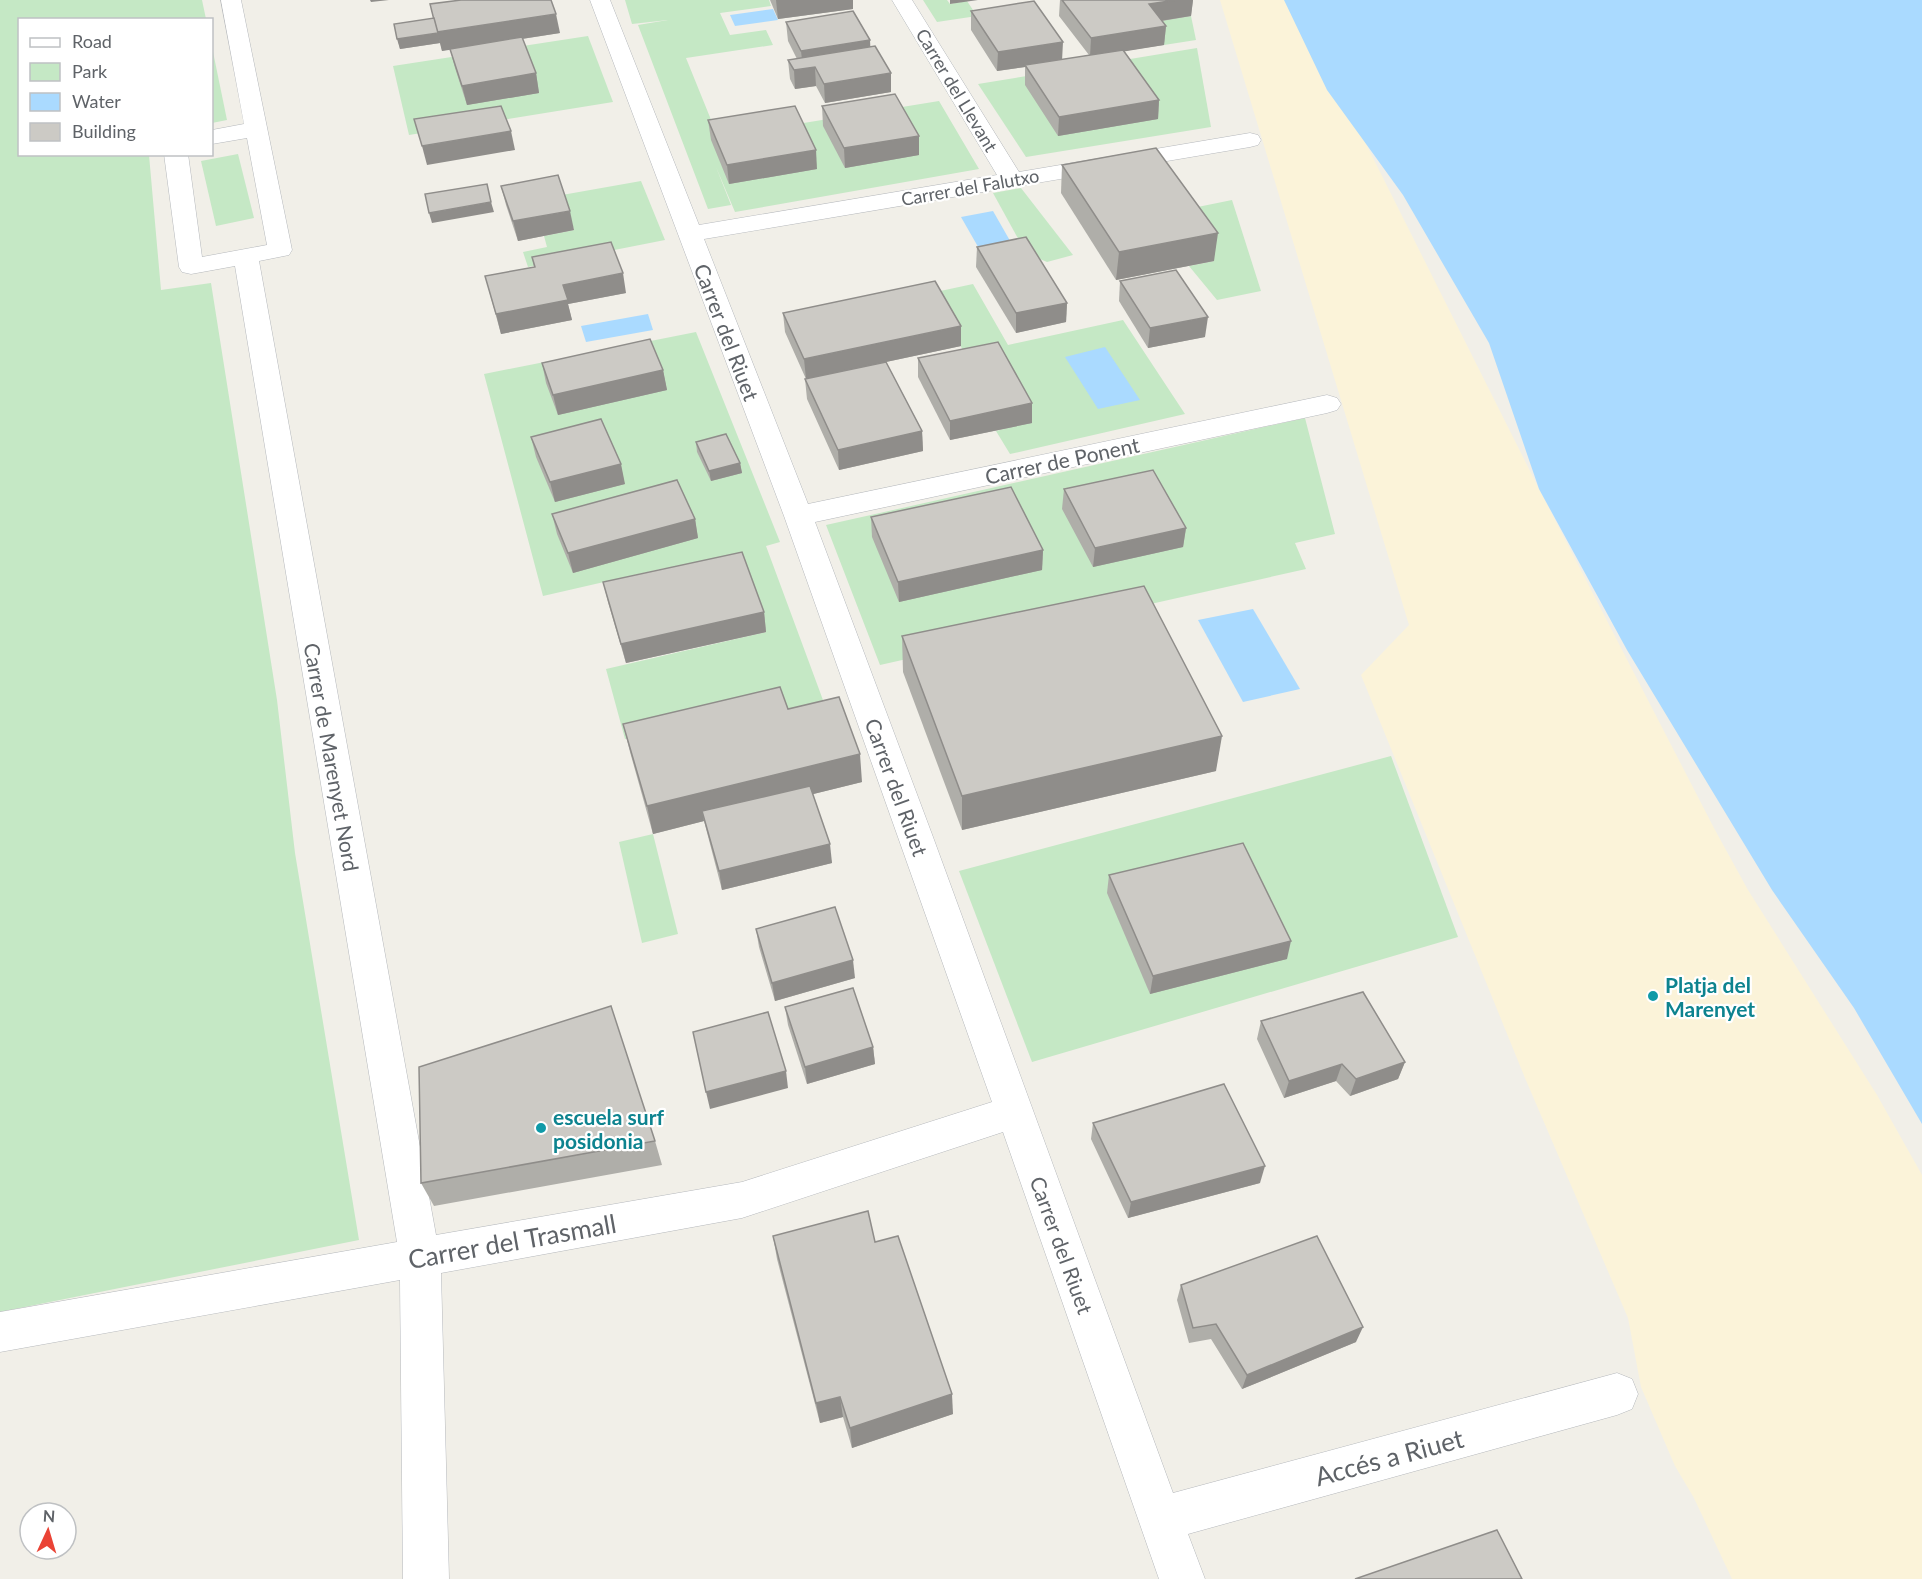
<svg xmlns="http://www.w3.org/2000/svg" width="1922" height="1579" font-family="Lato,sans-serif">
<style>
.green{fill:#c5e8c5}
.sand{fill:#fbf3d9}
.water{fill:#aadaff}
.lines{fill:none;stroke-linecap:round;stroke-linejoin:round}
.minor-casing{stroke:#b5b8bc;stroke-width:1}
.minor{fill:#fff;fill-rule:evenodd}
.wall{fill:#afaea9}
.shaded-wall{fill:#8f8d8a}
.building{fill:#cccac5;stroke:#8f8d8a;stroke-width:1.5}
.culture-dot{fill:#0f9aa8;stroke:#fff;stroke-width:2}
.labels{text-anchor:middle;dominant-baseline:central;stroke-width:4.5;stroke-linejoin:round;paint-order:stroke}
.far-street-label{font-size:18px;fill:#5f6368;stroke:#fff}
.street-label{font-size:21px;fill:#5f6368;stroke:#fff}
.culture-label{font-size:21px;font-weight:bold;fill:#0d838f;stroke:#fff;text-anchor:start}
.near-street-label{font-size:26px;fill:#5f6368;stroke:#fff}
</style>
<rect width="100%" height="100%" fill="#f1efe8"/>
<!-- green -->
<g class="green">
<polygon points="0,0 202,0 206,19 20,20 20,154 149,155 161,290 211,283 277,700 295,853 359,1240 0,1312"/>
<polygon points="625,0 769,0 771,6 720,13 730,35 766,30 773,45 686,58 718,137 939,101 979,169 735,212 716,167 731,205 708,209 638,25 668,20 632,24"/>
<polygon points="923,0 947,0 950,4 967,1 977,16 937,22"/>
<polygon points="1191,16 1196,40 1164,45 1147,23"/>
<polygon points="588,36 613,102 409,135 393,66"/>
<polygon points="212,47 227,120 212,123"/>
<polygon points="1197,48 1211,127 1026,157 978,84"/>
<polygon points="238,154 254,218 216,226 201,161"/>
<polygon points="641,181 665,240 528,267 523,252 547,247 544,236 574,230 562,195"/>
<polygon points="1021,188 1073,255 1047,262 1026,253 993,193"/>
<polygon points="1232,200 1261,291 1217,300 1189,266 1214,261 1178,211"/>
<polygon points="973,284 1008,345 1123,320 1185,414 1010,454 996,431 1031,422 965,354 931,293"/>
<polygon points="696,332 780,542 766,546 830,719 790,728 780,702 625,739 606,669 766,632 665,568 543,596 484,374"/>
<polygon points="1305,418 1335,534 1295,543 1306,569 880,665 826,525"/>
<polygon points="1391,756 1458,937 1032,1062 959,871"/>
<polygon points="653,834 678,934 642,943 619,842"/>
</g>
<!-- sand -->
<polygon class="sand" points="1220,0 1290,0 1366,144 1539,489 1715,830 1748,890 1877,1095 1922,1175 1922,1579 1732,1579 1694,1498 1675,1466 1641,1387 1628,1318 1525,1078 1361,675 1409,625"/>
<!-- water -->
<g class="water">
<polygon points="1284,0 1922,0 1922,1124 1854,1008 1772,890 1627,650 1539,489 1489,343 1403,195 1327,90"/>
<polygon points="773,9 778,20 735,26 730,15"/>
<polygon points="993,211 1017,253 985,259 961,217"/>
<polygon points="648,314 653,330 586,342 581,326"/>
<polygon points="1105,347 1140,400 1098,409 1065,357"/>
<polygon points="1253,609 1300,689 1243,702 1198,620"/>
</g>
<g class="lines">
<!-- minor casing -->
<g class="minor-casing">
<polygon id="minor" points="221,0 241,0 292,250 289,255 259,261 436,1235 742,1182 992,1102 784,516 590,0 610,0 699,225 997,175 892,0 912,0 1019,172 1250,133 1258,135 1261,140 1258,145 1250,147 704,239 808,504 1327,395 1337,398 1341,404 1337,410 1327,413 815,522 933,837 1173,1493 1617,1373 1632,1379 1638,1394 1632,1409 1617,1415 1188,1534 1205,1579 1159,1579 1003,1132 742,1218 441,1273 449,1579 403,1579 400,1280 0,1352 0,1312 397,1242 235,266 191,274 182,272 179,267 164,154 188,154 202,257 267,245 247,138 212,144 212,130 244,124"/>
</g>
<!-- minor -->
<use href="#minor" class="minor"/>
</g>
<!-- wall -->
<g class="wall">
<polygon points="770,0 853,0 853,9 778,19"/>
<polygon points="1060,0 1193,0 1191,16 1162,21 1166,26 1164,45 1124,51 1159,100 1158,119 1058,136 1025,85 1025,67 997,71 971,30 971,11 1062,60 1089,55 1059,16"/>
<polygon points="786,22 870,40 870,47 891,92 825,103 816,86 795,89 790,79 788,60 797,59 788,41"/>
<polygon points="394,24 560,33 522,39 536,73 539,93 467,105 455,68 450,49 442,51 440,41 440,43 400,49"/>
<polygon points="822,106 919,136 919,155 845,168 823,126"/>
<polygon points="708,120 817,169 729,184 711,140"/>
<polygon points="1062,165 1214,261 1116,280 1061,193"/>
<polygon points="501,186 574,230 518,241 506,205"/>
<polygon points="977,247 1067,303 1066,322 1016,333 976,267"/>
<polygon points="532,257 626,293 568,304 572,320 501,334 485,276 534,267"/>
<polygon points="1120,281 1205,337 1148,348 1119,301"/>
<polygon points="783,313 961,346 886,362 922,431 923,451 839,470 807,399 805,379 806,379 785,332"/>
<polygon points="918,358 1032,423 950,440 918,377"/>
<polygon points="542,363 663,370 667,390 558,415 546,383"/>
<polygon points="531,437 625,484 555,502 536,457"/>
<polygon points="696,442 740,463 742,473 711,481 697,452"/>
<polygon points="1064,489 1186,528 1183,547 1093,567 1062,509"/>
<polygon points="552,514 695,519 698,538 573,573 557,534"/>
<polygon points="871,517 1043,550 1042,570 899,602 872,537"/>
<polygon points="603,582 764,612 766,632 626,663 608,602"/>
<polygon points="902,636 1216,771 962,830 903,672"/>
<polygon points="788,709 862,782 813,794 832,863 722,890 704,821 653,834 630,752 623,724"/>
<polygon points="1109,875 1287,959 1150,994 1107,893"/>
<polygon points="756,929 855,978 775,1001 759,947"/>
<polygon points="785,1007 873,1047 875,1064 807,1084 788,1025"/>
<polygon points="1261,1021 1405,1062 1398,1079 1350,1096 1336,1081 1284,1098 1257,1039"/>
<polygon points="1093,1123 1260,1183 1128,1218 1091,1139"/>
<polygon points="655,1141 662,1165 434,1206 421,1183"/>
<polygon points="773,1236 875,1242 953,1414 852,1448 843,1417 820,1423 777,1259"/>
<polygon points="1181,1285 1356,1342 1242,1389 1211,1339 1189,1343 1177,1300"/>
</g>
<!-- shaded-wall -->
<g class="shaded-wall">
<polygon points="370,0 389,0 371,2"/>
<polygon points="776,0 853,0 853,9 778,19"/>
<polygon points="950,0 978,0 950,4"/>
<polygon points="1176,0 1193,0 1191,16 1147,23 1149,4"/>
<polygon points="556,14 560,33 442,51 437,32"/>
<polygon points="1166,26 1164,45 1090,57 1091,38"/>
<polygon points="438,33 440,43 400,49 397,39"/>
<polygon points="870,40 871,59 815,68 816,86 795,89 794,70 803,69 801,51"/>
<polygon points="1063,42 1062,61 1025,65 1025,67 997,71 998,52"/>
<polygon points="536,73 539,93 467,105 462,86"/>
<polygon points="891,73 891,92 825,103 824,84"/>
<polygon points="1159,100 1158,119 1058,136 1059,117"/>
<polygon points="511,131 515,150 427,165 422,146"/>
<polygon points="919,136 919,155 845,168 844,148"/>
<polygon points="816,150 817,169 729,184 727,165"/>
<polygon points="491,202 494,212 432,223 429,213"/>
<polygon points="570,211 574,230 518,241 513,221"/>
<polygon points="1218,233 1214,261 1116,280 1119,252"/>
<polygon points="623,273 626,293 568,304 572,320 501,334 496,314 563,285"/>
<polygon points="1067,303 1066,322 1016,333 1016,313"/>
<polygon points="1208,317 1205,337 1148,348 1150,328"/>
<polygon points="961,326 961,346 806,379 804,359"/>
<polygon points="663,370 667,390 558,415 553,395"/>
<polygon points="1032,403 1032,423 950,440 950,421"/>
<polygon points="922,431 923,451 839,470 838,450"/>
<polygon points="740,463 742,473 711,481 709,471"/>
<polygon points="621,464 625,484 555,502 550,482"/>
<polygon points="695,519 698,538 573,573 568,553"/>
<polygon points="1186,528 1183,547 1093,567 1095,548"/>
<polygon points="1043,550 1042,570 899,602 898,582"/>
<polygon points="764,612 766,632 626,663 621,644"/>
<polygon points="1222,736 1216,771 962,830 962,796"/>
<polygon points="860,754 862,782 705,821 702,811 704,821 653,834 647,806"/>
<polygon points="830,844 832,863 722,890 719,871"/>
<polygon points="1291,941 1287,959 1150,994 1153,976"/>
<polygon points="853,960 855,978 775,1001 772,983"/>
<polygon points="873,1047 875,1064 807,1084 805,1067"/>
<polygon points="1405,1062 1398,1079 1350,1096 1356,1079"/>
<polygon points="1342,1064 1336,1081 1284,1098 1289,1081"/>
<polygon points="786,1071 788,1088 710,1109 706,1092"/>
<polygon points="1265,1166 1260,1183 1128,1218 1131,1202"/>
<polygon points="1363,1327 1356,1342 1242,1389 1247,1375"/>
<polygon points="952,1394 953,1414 852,1448 850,1428"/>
<polygon points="840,1397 843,1417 820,1423 816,1403"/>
</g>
<!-- building -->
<g class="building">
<polygon points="461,0 551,0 556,14 437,32 430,4"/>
<polygon points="1062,0 1176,0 1149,4 1166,26 1091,38"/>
<polygon points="1034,1 1063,42 998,52 971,11"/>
<polygon points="853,11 870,40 801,51 786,22"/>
<polygon points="434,18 438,33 397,39 394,24"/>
<polygon points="522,37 536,73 462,86 450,49"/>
<polygon points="875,46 891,73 824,84 815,67 794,70 788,60"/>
<polygon points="1123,50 1159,100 1059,117 1025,65"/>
<polygon points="895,94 919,136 844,148 822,106"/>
<polygon points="501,106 511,131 422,146 414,119"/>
<polygon points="795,106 816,150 727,165 708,120"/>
<polygon points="1156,148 1218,233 1119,252 1062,165"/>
<polygon points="558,175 570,211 513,221 501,186"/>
<polygon points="487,184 491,202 429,213 425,194"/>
<polygon points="1026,237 1067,303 1016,313 977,247"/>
<polygon points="611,242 623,273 563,285 568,300 496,314 485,276 535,267 532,257"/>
<polygon points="1176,270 1208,317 1150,328 1120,281"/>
<polygon points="935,281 961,326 804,359 783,313"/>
<polygon points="650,339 663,370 553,395 542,363"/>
<polygon points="998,342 1032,403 950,421 918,358"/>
<polygon points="886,362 922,431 838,450 805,379"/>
<polygon points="601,419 621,464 550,482 531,437"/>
<polygon points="726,434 740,463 709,471 696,442"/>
<polygon points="1153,470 1186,528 1095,548 1064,489"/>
<polygon points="677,480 695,519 568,553 552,514"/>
<polygon points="1011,487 1043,550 898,582 871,517"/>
<polygon points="742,552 764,612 621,644 603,582"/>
<polygon points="1144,586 1222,736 962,796 902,636"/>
<polygon points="780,687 788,709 839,697 860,754 647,806 623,724"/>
<polygon points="810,786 830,844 719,871 702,811"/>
<polygon points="1243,843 1291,941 1153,976 1109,875"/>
<polygon points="835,907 853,960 772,983 756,929"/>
<polygon points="853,988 873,1047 805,1067 785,1007"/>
<polygon points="1363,992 1405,1062 1356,1079 1342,1064 1289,1081 1261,1021"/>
<polygon points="611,1006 655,1141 421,1183 419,1067"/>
<polygon points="768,1012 786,1071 706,1092 693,1032"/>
<polygon points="1224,1084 1265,1166 1131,1202 1093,1123"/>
<polygon points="868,1211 875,1242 898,1236 952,1394 850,1428 840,1397 816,1403 773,1236"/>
<polygon points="1317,1236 1363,1327 1247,1375 1216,1324 1193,1328 1181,1285"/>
<polygon points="1497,1530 1522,1579 1355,1579"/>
</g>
<!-- markers -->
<g class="culture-dot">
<circle cx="1653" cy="996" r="6"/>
<circle cx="541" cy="1128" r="6"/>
</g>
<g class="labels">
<!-- far-street labels -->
<g class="far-street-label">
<text transform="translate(957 90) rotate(59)">Carrer del Llevant</text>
<text transform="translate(970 187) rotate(-10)">Carrer del Falutxo</text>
</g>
<!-- street labels -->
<g class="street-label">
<text transform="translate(727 332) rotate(69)">Carrer del Riuet</text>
<text transform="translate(1062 460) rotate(-12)">Carrer de Ponent</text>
<text transform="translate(332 757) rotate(80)">Carrer de Marenyet Nord</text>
<text transform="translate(897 787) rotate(70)">Carrer del Riuet</text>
<text transform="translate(1062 1245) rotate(70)">Carrer del Riuet</text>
</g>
<!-- culture labels -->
<g class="culture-label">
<text x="1665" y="984">Platja del<tspan x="1665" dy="24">Marenyet</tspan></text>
<text x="553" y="1116">escuela surf<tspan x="553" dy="24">posidonia</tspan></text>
</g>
<!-- near-street labels -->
<g class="near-street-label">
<text transform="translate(512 1241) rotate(-10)">Carrer del Trasmall</text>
<text transform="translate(1389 1457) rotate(-15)">Accés a Riuet</text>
</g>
</g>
<!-- legend -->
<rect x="18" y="18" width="195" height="138" fill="#ffffff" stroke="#bfc1c3" stroke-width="1.5"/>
<rect x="30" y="38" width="30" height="9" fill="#ffffff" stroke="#bfc1c3" stroke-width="1.5"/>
<text x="72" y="48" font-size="18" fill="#5f6368">Road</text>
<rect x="30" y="63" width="30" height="18" fill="#c5e8c5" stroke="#bfc1c3" stroke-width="1.5"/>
<text x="72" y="78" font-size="18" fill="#5f6368">Park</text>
<rect x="30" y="93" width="30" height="18" fill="#aadaff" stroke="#bfc1c3" stroke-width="1.5"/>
<text x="72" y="108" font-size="18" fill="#5f6368">Water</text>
<rect x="30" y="123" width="30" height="18" fill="#cccac5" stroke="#bfc1c3" stroke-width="1.5"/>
<text x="72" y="138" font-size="18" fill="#5f6368">Building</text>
<!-- north arrow -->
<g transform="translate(48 1531) rotate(4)"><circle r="28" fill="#ffffff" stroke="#bfc1c3" stroke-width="1.5"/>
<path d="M0-4.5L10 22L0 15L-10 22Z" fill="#ea4335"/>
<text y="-9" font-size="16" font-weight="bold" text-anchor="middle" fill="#5f6368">N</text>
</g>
</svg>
